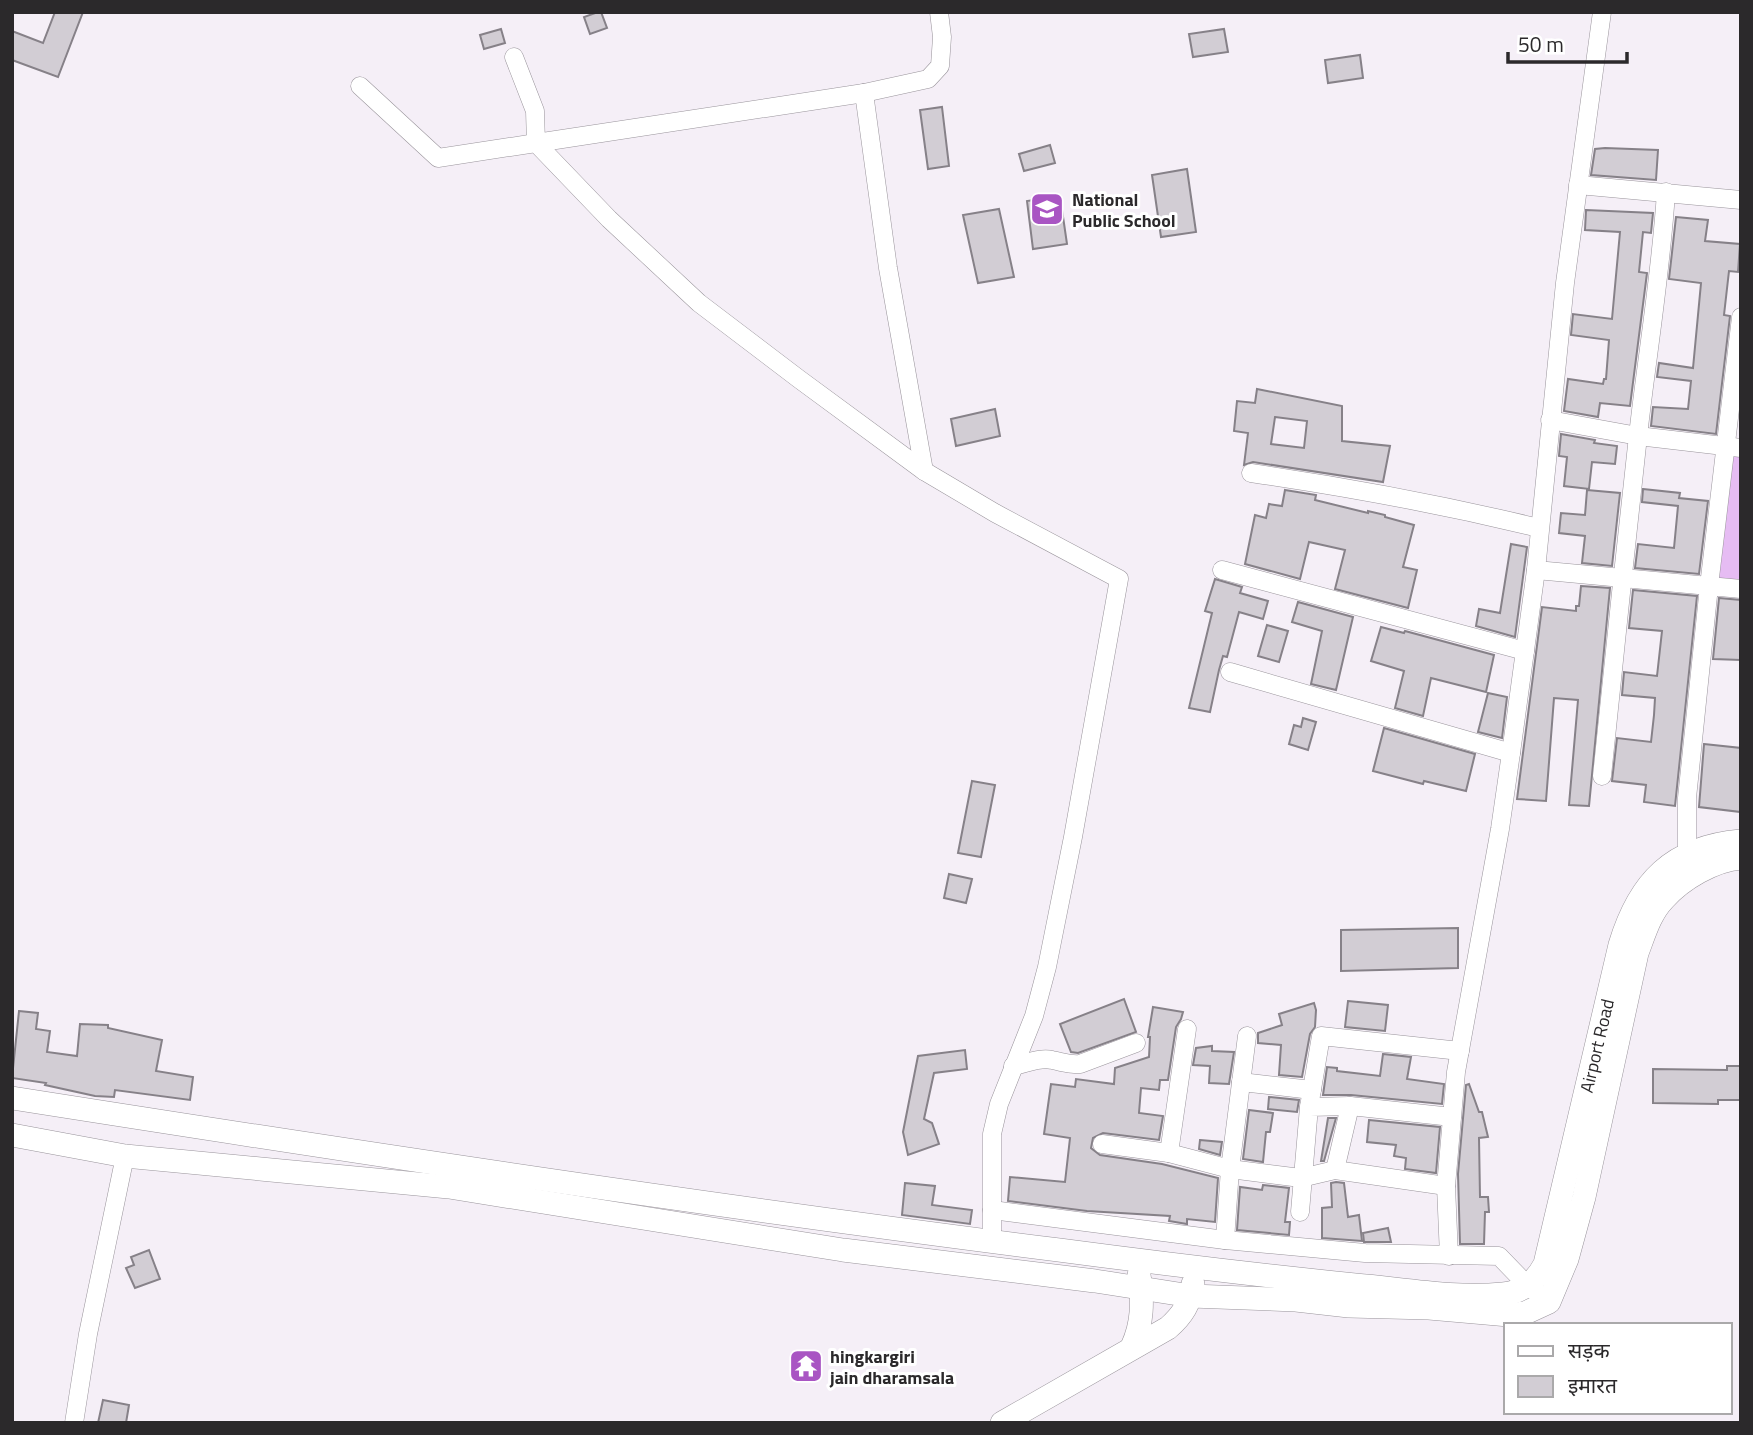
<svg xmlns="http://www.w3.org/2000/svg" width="1753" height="1435" font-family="'Titillium Web','Noto Sans Devanagari',sans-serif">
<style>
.green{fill:#e6bcf3}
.building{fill:#d2cdd4;stroke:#868188;stroke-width:2;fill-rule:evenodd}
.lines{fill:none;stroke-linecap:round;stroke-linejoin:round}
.minor-casing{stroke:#99949b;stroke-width:19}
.major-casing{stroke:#99949b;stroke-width:24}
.minor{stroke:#fff;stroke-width:18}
.major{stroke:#fff;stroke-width:23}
.labels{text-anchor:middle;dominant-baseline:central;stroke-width:6;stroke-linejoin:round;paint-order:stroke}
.poi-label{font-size:18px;font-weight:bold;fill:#2b292b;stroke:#fff;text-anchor:start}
.street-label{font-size:18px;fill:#2b292b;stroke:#fff}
</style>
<rect width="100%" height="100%" fill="#f5eff7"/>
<!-- green -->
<polygon class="green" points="1729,453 1741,454 1741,581 1718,580"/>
<!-- building -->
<g class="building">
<polygon points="55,12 83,12 58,77 12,60 12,31 43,43"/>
<polygon points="598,12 601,12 607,28 590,34 584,17"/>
<polygon points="501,29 505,43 484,49 480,35"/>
<polygon points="1224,29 1228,52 1193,57 1189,34"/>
<polygon points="1360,55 1363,78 1328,83 1325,60"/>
<polygon points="942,107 949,166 928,169 920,110"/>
<polygon points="1050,145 1055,163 1024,171 1019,154"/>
<polygon points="1605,148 1658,150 1656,180 1591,175 1595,149"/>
<polygon points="1187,169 1196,232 1161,237 1152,175"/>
<polygon points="1060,196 1067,244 1033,249 1027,201"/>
<polygon points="999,209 1014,277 978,283 963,215"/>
<polygon points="1586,210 1653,213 1651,233 1643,232 1639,272 1647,273 1630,406 1600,403 1598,417 1564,411 1568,379 1603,384 1604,379 1606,379 1609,340 1571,335 1573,314 1612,319 1620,232 1585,230"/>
<polygon points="1676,217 1708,220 1705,241 1740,244 1738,272 1729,271 1724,315 1730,316 1716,434 1651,426 1653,407 1688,409 1691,381 1657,377 1659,363 1693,368 1701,283 1669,279"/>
<path d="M1257 389 1342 406V441L1390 446 1383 482 1253 462 1244 465 1248 433 1234 431 1237 401 1255 403ZM1275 417 1307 421 1304 448 1271 444Z"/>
<polygon points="995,409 1000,436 956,446 951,419"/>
<polygon points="1561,434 1595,440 1594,443 1617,446 1615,464 1592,462 1589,489 1564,486 1567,457 1559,456"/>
<polygon points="1643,489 1680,493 1679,498 1708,501 1699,574 1635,568 1638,544 1674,548 1678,506 1642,502"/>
<polygon points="1285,490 1316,495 1315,500 1368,513 1368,511 1385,515 1385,517 1414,525 1403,567 1417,570 1408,608 1335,589 1345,550 1309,542 1300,579 1245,564 1255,515 1266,518 1269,504 1282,506"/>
<polygon points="1587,490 1620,493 1612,566 1582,563 1585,536 1559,533 1561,513 1585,515"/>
<polygon points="1511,544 1527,547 1515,637 1476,626 1479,609 1500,613"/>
<polygon points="1215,579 1242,587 1240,593 1268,601 1263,619 1239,612 1227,657 1223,656 1219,670 1210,712 1189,708 1212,613 1205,611"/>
<polygon points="1581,586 1610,588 1589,806 1569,805 1578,700 1554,698 1546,801 1517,799 1542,607 1576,611 1576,606 1579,606"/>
<polygon points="1633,590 1697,596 1675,806 1644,802 1646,785 1612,781 1617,738 1651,742 1654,715 1655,698 1622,695 1624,672 1657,676 1662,631 1629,628"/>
<polygon points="1719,598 1741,600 1741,660 1713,659"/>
<polygon points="1298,602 1353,617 1336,690 1311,684 1322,631 1292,622"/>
<polygon points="1267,625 1288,631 1279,662 1258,656"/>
<polygon points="1381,627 1404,633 1405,631 1494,655 1486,692 1431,678 1423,716 1395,708 1404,671 1371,661"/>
<polygon points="1488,693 1507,697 1502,738 1478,732"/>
<polygon points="1303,718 1316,722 1308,750 1289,744 1294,725 1301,727"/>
<polygon points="1384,728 1475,754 1466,791 1424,781 1423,784 1373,771"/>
<polygon points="1704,744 1741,748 1741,812 1699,807"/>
<polygon points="972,781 995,785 981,857 958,853"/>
<polygon points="949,874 972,879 966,903 944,898"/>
<polygon points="1458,928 1458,968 1341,971 1341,930"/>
<polygon points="1124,999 1136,1032 1078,1053 1071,1052 1060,1024"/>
<polygon points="1348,1001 1388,1005 1385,1031 1345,1027"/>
<polygon points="1314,1003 1316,1010 1315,1027 1310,1034 1302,1077 1279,1075 1281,1045 1258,1043 1258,1033 1282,1025 1279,1014"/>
<polygon points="1153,1007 1183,1012 1181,1019 1176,1027 1168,1080 1160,1080 1159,1090 1141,1088 1139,1113 1163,1116 1159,1140 1103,1133 1093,1138 1091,1148 1100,1155 1162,1164 1218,1178 1215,1222 1187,1219 1187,1224 1169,1221 1170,1216 1087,1211 1008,1201 1010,1177 1065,1182 1070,1138 1044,1134 1051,1084 1075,1087 1076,1079 1114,1084 1115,1068 1149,1057 1150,1037 1148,1037"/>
<polygon points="19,1011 38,1013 36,1029 50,1031 47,1052 77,1056 80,1024 108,1025 108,1028 162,1040 156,1071 193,1077 190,1100 115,1090 114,1097 95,1096 45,1085 46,1083 12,1078"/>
<polygon points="1212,1046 1212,1051 1234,1052 1229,1084 1209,1083 1210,1066 1193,1065 1196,1048"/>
<polygon points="965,1050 967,1069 934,1073 924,1119 932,1123 939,1144 908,1155 903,1132 918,1056"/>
<polygon points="1383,1054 1411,1057 1407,1079 1444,1084 1442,1104 1351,1095 1323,1095 1327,1067 1337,1068 1337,1071 1380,1076"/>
<polygon points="1727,1066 1741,1066 1741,1100 1718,1100 1718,1104 1653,1103 1653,1069 1727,1070"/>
<polygon points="1469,1084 1479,1112 1482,1112 1488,1137 1479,1138 1480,1197 1488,1197 1489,1212 1485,1212 1484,1244 1460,1244 1458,1174 1466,1085"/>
<polygon points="1269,1097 1299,1100 1297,1112 1268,1109"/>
<polygon points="1249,1110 1273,1113 1270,1132 1266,1132 1263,1162 1243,1159"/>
<polygon points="1328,1118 1336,1118 1324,1161 1321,1161"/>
<polygon points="1369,1120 1440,1127 1436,1173 1405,1169 1406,1158 1394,1156 1396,1145 1367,1142"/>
<polygon points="1200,1140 1222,1142 1220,1155 1199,1149"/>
<polygon points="1336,1182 1344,1183 1348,1217 1359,1215 1362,1241 1322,1238 1322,1208 1332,1207 1331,1183"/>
<polygon points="905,1183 935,1186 932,1205 972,1210 970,1224 902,1215"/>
<polygon points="1263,1185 1289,1188 1285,1222 1290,1222 1289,1235 1237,1230 1240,1187 1262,1190"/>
<polygon points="1388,1228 1391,1242 1364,1242 1363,1233"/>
<polygon points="149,1250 160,1279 135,1288 126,1268 134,1265 131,1257"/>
<polygon points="103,1400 129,1405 126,1423 98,1423"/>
</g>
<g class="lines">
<!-- minor casing -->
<g class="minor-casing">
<g id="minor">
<polyline points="514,57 535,111 536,143 864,93 928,79 940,66 942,37 939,12"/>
<polyline points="360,86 438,158 536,143 609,219 699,303 799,379 924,471 995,513 1119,579 1073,837 1047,967 1034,1016 999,1104 992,1134 992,1242"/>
<polyline points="864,93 888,268 924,471"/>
<polyline points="1578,185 1741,200"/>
<polyline points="1550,420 1638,436 1741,448"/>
<path d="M1251 473C1348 487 1444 505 1539 528"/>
<polyline points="1222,570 1525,651"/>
<polyline points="1536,570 1709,586 1741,317"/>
<polyline points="1230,672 1511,753"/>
<path d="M1602 776C1614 663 1625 549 1638 436 1647 355 1661 274 1666 192"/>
<polyline points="1687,855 1687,798 1709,586 1741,589"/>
<path d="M1013 1066C1025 1064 1040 1057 1052 1060 1063 1062 1069 1065 1080 1064L1136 1043"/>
<polyline points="1241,1082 1312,1090"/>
<polyline points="1309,1107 1321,1036 1460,1051"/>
<polyline points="1102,1144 1169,1153 1230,1169 1301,1178 1335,1170 1446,1186"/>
<polyline points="1169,1153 1187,1029"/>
<polyline points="1335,1170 1350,1106"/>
<polyline points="992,1210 1225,1240 1365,1253 1499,1256 1528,1286 1549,1302"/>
<polyline points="1300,1212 1309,1107 1350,1106 1452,1117"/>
<polyline points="1225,1240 1230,1169 1247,1036"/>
<polyline points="1449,1256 1446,1186 1456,1072 1500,829 1511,753 1536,570 1565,283 1602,12"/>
<polyline points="74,1423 88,1334 125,1156"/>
</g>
</g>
<!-- major casing -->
<g class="major-casing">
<g id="major">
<path id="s1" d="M12 1098C361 1153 709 1206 1059 1250 1157 1263 1256 1275 1355 1285 1403 1289 1454 1299 1503 1294 1524 1292 1536 1281 1545 1264L1620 945C1639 882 1672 847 1741 841"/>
<path d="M12 1135 125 1156 449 1187 843 1250 1095 1281 1191 1296 1296 1300 1349 1306 1429 1308 1509 1315 1525 1313 1549 1302 1567 1259 1584 1197 1637 953C1644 935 1650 913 1664 899 1682 879 1714 860 1741 858"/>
<path d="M1132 1347C1143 1323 1143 1301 1139 1275"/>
<path d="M1002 1423 1168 1328C1183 1315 1190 1303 1193 1284"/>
</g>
</g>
<!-- minor -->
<use href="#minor" class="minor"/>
<!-- major -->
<use href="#major" class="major"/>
</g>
<!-- icons -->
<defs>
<g id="school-square" transform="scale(1.75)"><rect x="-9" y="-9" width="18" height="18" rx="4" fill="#a955c3" stroke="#fff"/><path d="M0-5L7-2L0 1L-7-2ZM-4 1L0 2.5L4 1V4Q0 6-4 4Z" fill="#fff"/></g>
<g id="temple-square" transform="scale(1.75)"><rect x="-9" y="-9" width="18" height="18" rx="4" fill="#a955c3" stroke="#fff"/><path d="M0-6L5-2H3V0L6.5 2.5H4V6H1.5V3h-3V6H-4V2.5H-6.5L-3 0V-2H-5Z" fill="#fff"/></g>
</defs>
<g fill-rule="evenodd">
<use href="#school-square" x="1047" y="209"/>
<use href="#temple-square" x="806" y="1366"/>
</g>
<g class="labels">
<!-- poi labels -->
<g class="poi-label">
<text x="1072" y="199">National<tspan x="1072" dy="21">Public School</tspan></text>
<text x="830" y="1356">hingkargiri<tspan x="830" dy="21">jain dharamsala</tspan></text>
</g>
<!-- street labels -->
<g class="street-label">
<text stroke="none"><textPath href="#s1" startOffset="1783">Airport Road</textPath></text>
</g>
</g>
<!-- border -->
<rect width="1753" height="1435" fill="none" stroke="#2b292b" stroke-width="28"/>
<!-- legend -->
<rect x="1504" y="1323" width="228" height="91" fill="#ffffff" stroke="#aaa9aa" stroke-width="2"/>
<rect x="1518" y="1346" width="35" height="10" fill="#ffffff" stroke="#aaa9aa" stroke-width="2"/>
<text x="1568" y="1358" font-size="21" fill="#2b292b">सड़क</text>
<rect x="1518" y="1376" width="35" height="21" fill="#d2cdd4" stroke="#aaa9aa" stroke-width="2"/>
<text x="1568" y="1393" font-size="21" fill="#2b292b">इमारत</text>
<!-- scale -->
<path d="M1508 52v10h119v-10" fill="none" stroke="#2b292b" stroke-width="3.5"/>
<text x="1518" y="52" font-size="21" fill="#2b292b" stroke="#ffffff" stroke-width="5" paint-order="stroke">50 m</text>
</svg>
